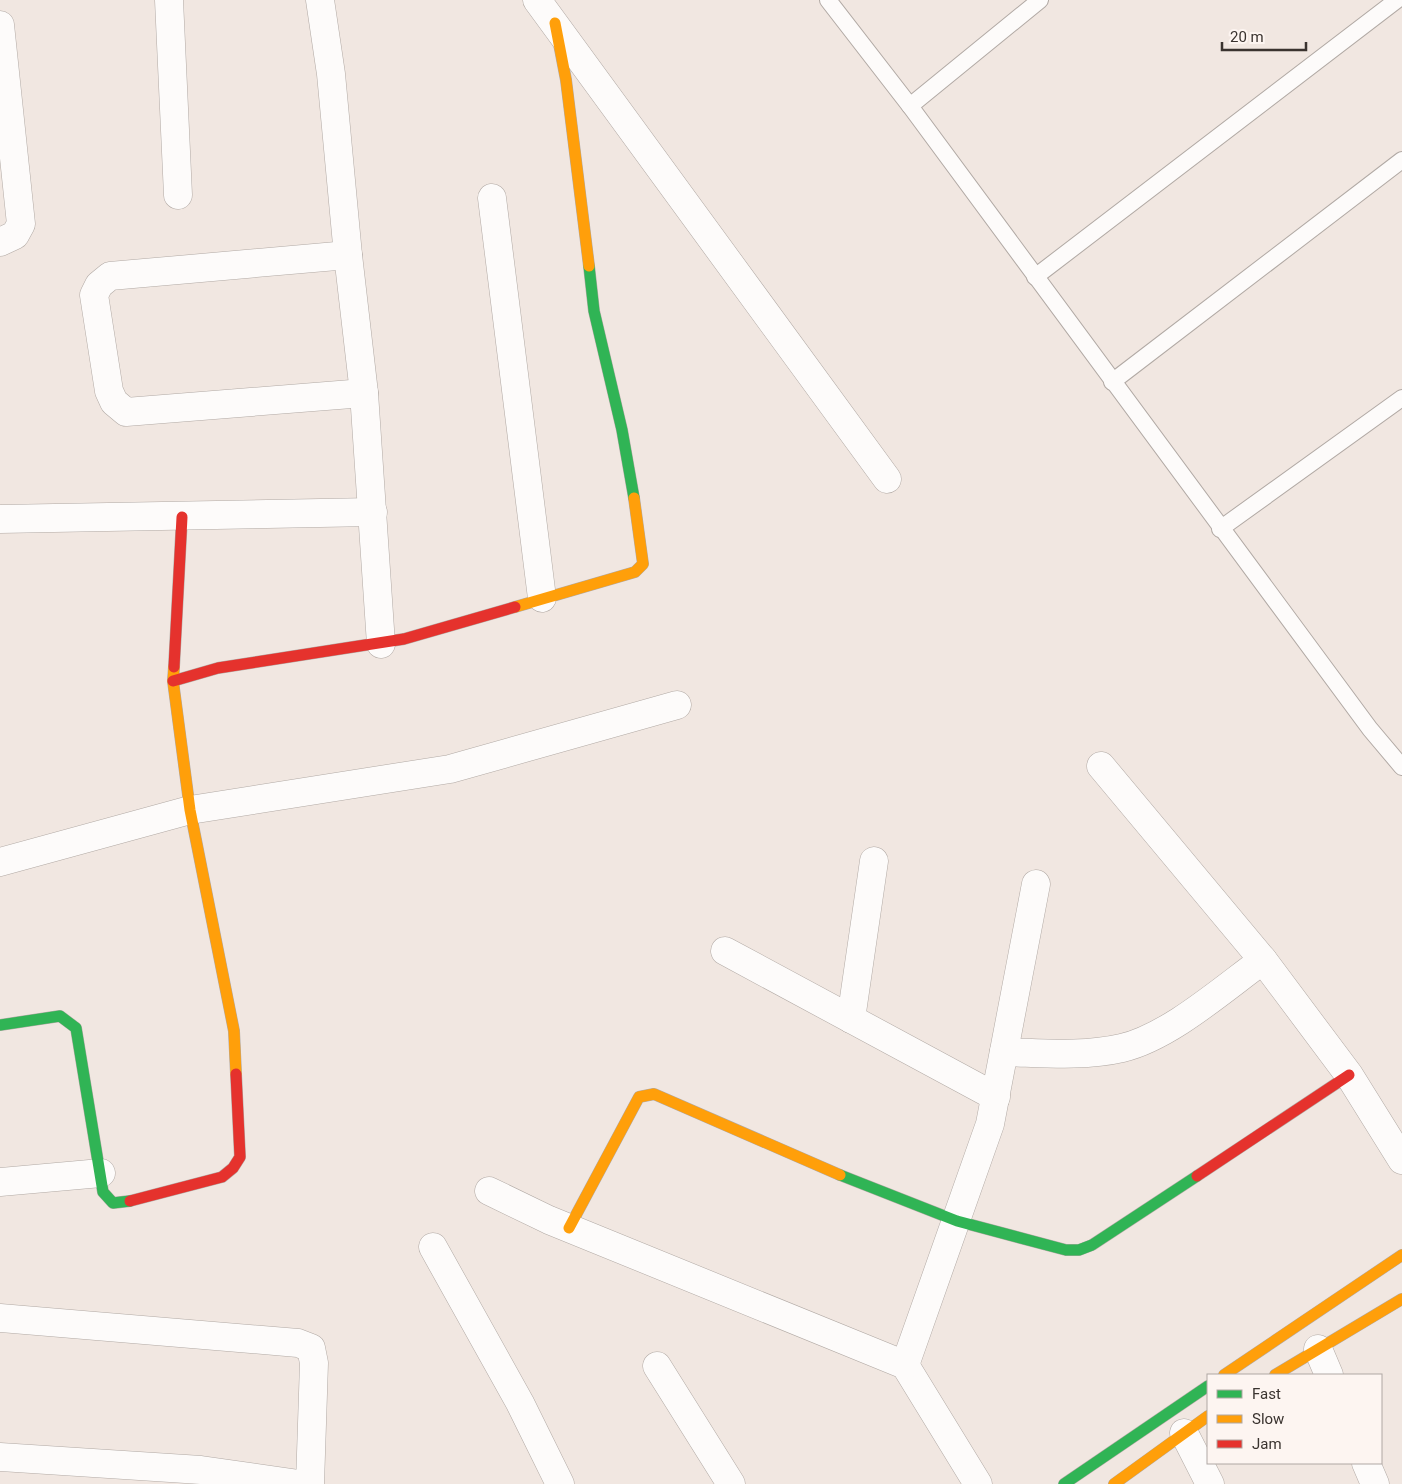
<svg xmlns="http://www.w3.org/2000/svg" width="1402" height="1484" font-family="Roboto,sans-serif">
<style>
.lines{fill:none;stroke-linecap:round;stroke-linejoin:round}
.lane-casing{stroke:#b1a9a4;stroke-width:18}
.street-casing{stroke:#b1a9a4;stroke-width:29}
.fast-casing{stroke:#b1a9a4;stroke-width:12}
.slow-casing{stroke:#b1a9a4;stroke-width:12}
.jam-casing{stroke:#b1a9a4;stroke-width:12}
.lane{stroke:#fdfbfa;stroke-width:16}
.street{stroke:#fdfbfa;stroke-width:28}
.fast{stroke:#30b455;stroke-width:11}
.slow{stroke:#ff9f0a;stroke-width:11}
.jam{stroke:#e5322d;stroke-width:11}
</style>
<rect width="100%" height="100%" fill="#f1e7e1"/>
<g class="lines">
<!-- lane casing -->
<g class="lane-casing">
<g id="lane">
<polyline points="828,0 910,106 1370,729 1402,767"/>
<polyline points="910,106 1040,0"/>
<polyline points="1035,277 1397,0"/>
<polyline points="1112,382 1402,160"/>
<polyline points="1220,529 1402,398"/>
</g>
</g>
<!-- street casing -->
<g class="street-casing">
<g id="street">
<polyline points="169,0 178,195"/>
<polyline points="320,0 331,74 348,255 364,393 381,644"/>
<polyline points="537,0 887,479"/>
<polyline points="0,25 21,224 15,235 0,242"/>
<polyline points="492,198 542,598"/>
<polyline points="348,255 110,276 99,285 94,295 109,391 114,402 126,412 364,393"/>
<polyline points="0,519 373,512"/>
<polyline points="1101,766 1263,960 1349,1075 1402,1160"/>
<polyline points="0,862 190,810 450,769 677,705"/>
<polyline points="725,951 996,1097"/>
<polyline points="851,1019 874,861"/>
<path d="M1004 1052C1043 1053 1083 1057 1122 1048 1169 1037 1223 989 1263 960"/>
<polyline points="0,1182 101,1173"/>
<polyline points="489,1191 549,1220 905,1365 978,1484"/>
<polyline points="433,1247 520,1403 560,1484"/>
<polyline points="0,1318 298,1343 311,1348 314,1363 310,1484"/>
<polyline points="1318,1349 1329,1375"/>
<polyline points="905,1365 990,1124 1036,884"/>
<polyline points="657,1366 731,1484"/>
<polyline points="1184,1433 1210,1484"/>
<polyline points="0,1457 201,1470 299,1484"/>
<polyline points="1366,1463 1375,1484"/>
</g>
</g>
<!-- fast casing -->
<g class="fast-casing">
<g id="fast">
<polyline points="589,266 594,311 622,430 634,498"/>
<polyline points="0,1025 60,1016 76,1028 103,1192 113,1203 130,1201"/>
<polyline points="840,1175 957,1221 1066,1250 1079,1250 1092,1245 1197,1176"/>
<polyline points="1064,1484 1208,1386"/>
</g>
</g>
<!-- slow casing -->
<g class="slow-casing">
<g id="slow">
<polyline points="555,23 566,80 589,266"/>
<polyline points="515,607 635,572 643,564 634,498"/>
<polyline points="174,667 173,681 190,810 234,1031 236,1074"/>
<polyline points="569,1228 639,1097 654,1094 840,1175"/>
<polyline points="1224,1375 1402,1255"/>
<polyline points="1275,1375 1402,1299"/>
<polyline points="1114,1484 1208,1416"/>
</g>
</g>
<!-- jam casing -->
<g class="jam-casing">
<g id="jam">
<polyline points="174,667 182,517"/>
<polyline points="173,681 218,668 404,639 515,607"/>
<polyline points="1197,1176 1349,1075"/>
<polyline points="130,1201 222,1177 233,1168 240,1157 236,1074"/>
</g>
</g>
<!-- lane -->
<use href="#lane" class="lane"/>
<!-- street -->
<use href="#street" class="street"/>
<!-- fast -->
<use href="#fast" class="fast"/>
<!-- slow -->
<use href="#slow" class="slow"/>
<!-- jam -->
<use href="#jam" class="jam"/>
</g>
<!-- legend -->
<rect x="1207" y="1374" width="175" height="90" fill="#fdf5f1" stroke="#afa7a3"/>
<rect x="1217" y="1390" width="25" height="8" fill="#30b455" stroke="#afa7a3"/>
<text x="1252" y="1399" font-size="15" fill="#3a332f">Fast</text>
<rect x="1217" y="1415" width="25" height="8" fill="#ff9f0a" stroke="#afa7a3"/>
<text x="1252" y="1424" font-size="15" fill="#3a332f">Slow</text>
<rect x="1217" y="1440" width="25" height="8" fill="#e5322d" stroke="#afa7a3"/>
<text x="1252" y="1449" font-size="15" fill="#3a332f">Jam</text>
<!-- scale -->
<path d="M1222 42v8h84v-8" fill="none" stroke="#3a332f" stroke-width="2.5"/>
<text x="1230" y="42" font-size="15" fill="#3a332f" stroke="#fdf5f1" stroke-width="4" paint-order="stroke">20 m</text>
</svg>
